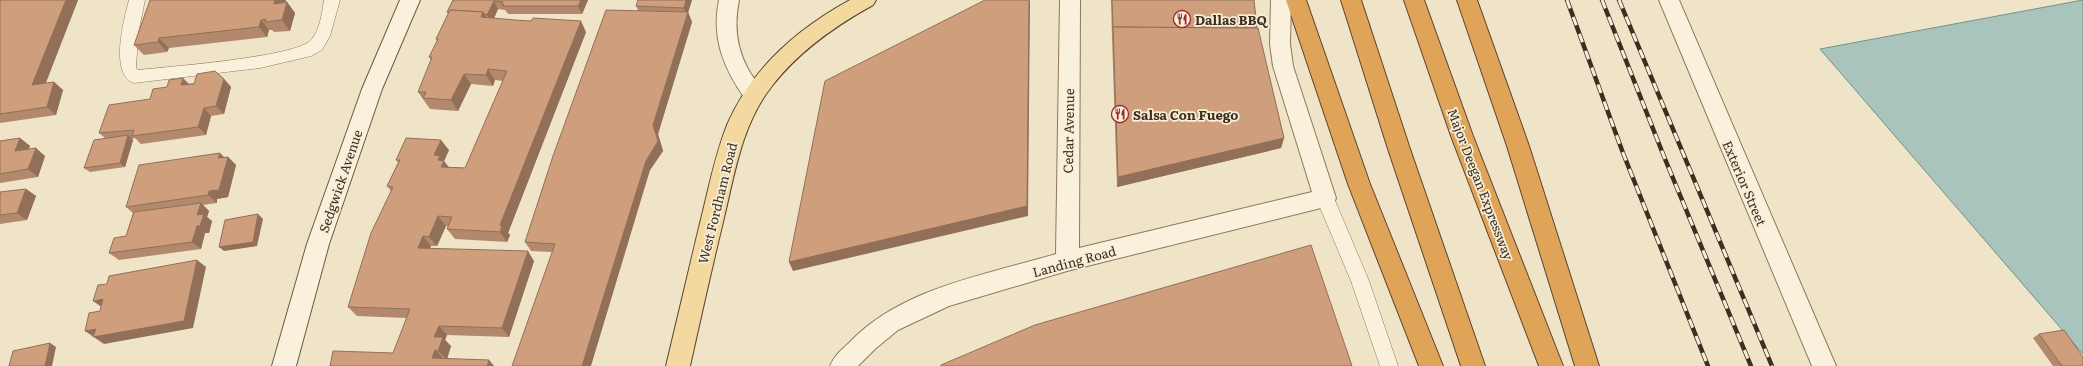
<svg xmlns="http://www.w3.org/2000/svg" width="2083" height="366" font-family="Literata,serif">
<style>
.water{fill:#a9c4bc;stroke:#6f938a}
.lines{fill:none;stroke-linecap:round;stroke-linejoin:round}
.lane-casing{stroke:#8d765c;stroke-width:1}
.street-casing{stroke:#8d765c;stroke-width:2}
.secondary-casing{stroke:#6f573f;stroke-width:2}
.primary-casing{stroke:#5b4430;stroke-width:2}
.highway-casing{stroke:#5b4430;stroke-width:2}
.lane{fill:#faf1dc;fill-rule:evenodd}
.street{fill:#faf1dc;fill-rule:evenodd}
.secondary{fill:#faf1dc;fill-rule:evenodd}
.primary{fill:#f3d9a0;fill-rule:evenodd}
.highway{fill:#e0a458;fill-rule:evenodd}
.rail-casing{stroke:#3d2e20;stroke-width:4.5}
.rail{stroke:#f7eed8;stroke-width:3;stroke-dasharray:9;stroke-linecap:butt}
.wall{fill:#b2896c}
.shaded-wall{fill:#916f58}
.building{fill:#cf9f7d;stroke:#916f58}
.labels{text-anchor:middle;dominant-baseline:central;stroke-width:3.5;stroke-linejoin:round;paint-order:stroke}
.poi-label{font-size:13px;font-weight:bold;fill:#3d2e20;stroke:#f7eed8;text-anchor:start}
.street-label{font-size:13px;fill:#3d2e20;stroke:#f7eed8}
</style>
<rect width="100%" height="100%" fill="#f0e4c8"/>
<!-- water -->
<polygon class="water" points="2083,0 2083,354 1820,49"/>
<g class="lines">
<!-- lane casing -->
<g class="lane-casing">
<g id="lane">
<path d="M129 0H145L138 34 136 68 138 70C166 67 297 57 311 40 320 30 322 13 324 0H340L330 36 322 50 311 56 260 68 134 83C109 75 124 19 129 0Z"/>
<polygon points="1325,191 1331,193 1334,198 1369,281 1398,366 1380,366 1351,281 1316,198 1319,193"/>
</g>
</g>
<!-- street casing -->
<g class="street-casing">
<g id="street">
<path d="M719 0H739C734 24 736 47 748 69 753 78 760 86 764 95L761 101 754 103 747 101C724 70 711 38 719 0Z"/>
<path d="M1060 0H1080L1079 248 1312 192 1273 66 1270 44 1271 0H1291L1290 44 1293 66 1336 198 1333 205 1067 271 949 306 898 330 875 349 858 366H830C834 356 841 350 849 343 901 288 985 275 1056 254Z"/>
<polygon points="1659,0 1679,0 1836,366 1812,366"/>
</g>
</g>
<!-- secondary casing -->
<g class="secondary-casing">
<polygon id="secondary" points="400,0 420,0 382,89 329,244 296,366 272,366 307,244 362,89"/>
</g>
<!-- primary casing -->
<g class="primary-casing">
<path id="primary" d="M850 0H876L873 5C835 26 799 51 772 86 742 124 735 172 724 218 712 267 701 317 690 366H666C678 317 689 268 701 219 709 187 715 155 727 125 751 69 797 29 850 0Z"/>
</g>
<!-- highway casing -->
<g class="highway-casing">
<g id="highway">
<polygon points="1286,0 1306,0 1370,184 1443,366 1419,366 1348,184"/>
<polygon points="1341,0 1361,0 1410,149 1485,366 1461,366 1388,149"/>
<polygon points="1404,0 1424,0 1473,136 1563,366 1539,366 1451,136"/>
<polygon points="1457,0 1477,0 1529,146 1599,366 1575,366 1507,146"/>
</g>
</g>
<!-- lane -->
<use href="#lane" class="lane"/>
<!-- street -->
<use href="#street" class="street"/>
<!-- secondary -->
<use href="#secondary" class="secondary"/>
<!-- primary -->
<use href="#primary" class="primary"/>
<!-- highway -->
<use href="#highway" class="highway"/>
<!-- rail casing -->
<g class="rail-casing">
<g id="rail">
<polyline points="1567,0 1623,153 1708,366"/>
<polyline points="1602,0 1665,159 1751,366"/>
<polyline points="1619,0 1772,366"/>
</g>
</g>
<!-- rail -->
<use href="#rail" class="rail"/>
</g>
<!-- wall -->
<g class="wall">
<polygon points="0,0 78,0 45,83 54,82 63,90 56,115 0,123"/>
<polygon points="150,0 286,0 285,3 287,2 295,13 290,31 274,32 272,30 269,30 267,37 169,48 167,52 144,55 134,45"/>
<polygon points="453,0 588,0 582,14 508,14 505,10 498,9 494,18 586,32 508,233 510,235 507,242 455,239 447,229 449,226 446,226 437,246 431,246 430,248 534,261 509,337 447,335 445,340 451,346 447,359 489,360 494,366 330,366 393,353 407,318 357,316 348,307 391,191 387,186 398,162 396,160 449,150 444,161 449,167 465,168 503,81 495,80 493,86 471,84 458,111 430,109 418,92 431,60 429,57 437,41 436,39 448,14 447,12"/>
<polygon points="638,0 692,0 688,12 692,22 658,134 663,151 650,170 552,252 531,251 525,242 638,10 636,6"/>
<polygon points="1111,0 1254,0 1257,28 1284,138 1281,148 1117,187 1112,38"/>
<polygon points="224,79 231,87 224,114 211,116 206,135 141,144 135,138 132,139 133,140 125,167 90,172 84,168 105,138 99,133 150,99 188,84"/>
<polygon points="20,138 30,146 28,149 45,156 38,177 0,183 0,141"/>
<polygon points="224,157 228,157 236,165 228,197 217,199 217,203 203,205 209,211 207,217 212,221 209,233 205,233 201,249 119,260 109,253 126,236 133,213 126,207"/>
<polygon points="26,189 36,196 27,220 0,224 0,192"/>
<polygon points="2039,334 2083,366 2053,366 2033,338"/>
</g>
<!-- shaded-wall -->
<g class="shaded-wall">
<polygon points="66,0 78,0 42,93 32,85"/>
<polygon points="275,0 286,0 282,14 274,4"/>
<polygon points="581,0 588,0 582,14 578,6"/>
<polygon points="686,0 692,0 687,16 684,8"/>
<polygon points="1030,0 1028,216 793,271 789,262"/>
<polygon points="494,1 498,9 492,23 487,15"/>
<polygon points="287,2 295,13 290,31 282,20"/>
<polygon points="483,12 490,23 481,17"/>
<polygon points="688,12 692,22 658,134 663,151 650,170 591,366 582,366 653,125"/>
<polygon points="261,20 269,30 267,37 259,27"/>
<polygon points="581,21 586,32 508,233 510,235 507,242 500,232 500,225"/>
<polygon points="159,38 169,48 167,52 158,42"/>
<polygon points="488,69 495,80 493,86 486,75"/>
<polygon points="464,74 471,84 458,111 451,100"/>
<polygon points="183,78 191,86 181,85"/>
<polygon points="224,79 231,87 224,114 216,106"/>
<polygon points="54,82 63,90 56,115 47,107"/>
<polygon points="204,108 211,116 206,135 198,127"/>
<polygon points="128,135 133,140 125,167 120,163"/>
<polygon points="20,138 30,146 25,159 15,151"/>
<polygon points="1284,138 1281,148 1117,187 1118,177"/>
<polygon points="441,140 449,150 444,161 451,171 441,167 434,155"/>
<polygon points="36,148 45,156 38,177 28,169"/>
<polygon points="220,153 227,160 228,157 236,165 228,197 217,199 217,203 208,195"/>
<polygon points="26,189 36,196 27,220 17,213"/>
<polygon points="201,203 209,211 207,217 212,221 209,233 205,233 201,249 192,242 197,215"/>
<polygon points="258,214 263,219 257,246 224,251 219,247"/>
<polygon points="438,216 446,226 437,246 429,237"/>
<polygon points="423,236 431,246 426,257 418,248"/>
<polygon points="528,251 534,261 509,337 502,328"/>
<polygon points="197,260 206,267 193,328 104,344 85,331"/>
<polygon points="103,299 103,308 93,301"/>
<polygon points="439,326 447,335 445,340 451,346 447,359 438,351 434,337"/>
<polygon points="50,343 56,347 52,366 45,366"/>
<polygon points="435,350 444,359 432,358"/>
<polygon points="489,360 494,366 487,366"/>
</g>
<!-- building -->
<g class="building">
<polygon points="0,0 66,0 32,85 54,82 47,107 0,114"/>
<polygon points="150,0 275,0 274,4 287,2 282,20 265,22 266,19 261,20 259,27 159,38 158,42 134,45"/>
<polygon points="453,0 581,0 578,6 503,6 504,4 502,4 503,2 494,1 487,15 485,14 483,12 450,10 448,12 447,12"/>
<polygon points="638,0 686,0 684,8 636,6"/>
<polygon points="985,0 1029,0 1027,206 789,262 825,81"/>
<polygon points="1112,0 1254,0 1257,28 1113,27 1113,28"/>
<polygon points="450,10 483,12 481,17 515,20 531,21 533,18 581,21 500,225 502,226 500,232 447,229 452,217 438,216 429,237 423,236 418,248 528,251 502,328 439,326 434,337 443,337 438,351 435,350 432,358 489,360 487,366 330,366 333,351 393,353 410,309 348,307 371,233 393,187 387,186 400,160 396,160 406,138 441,140 434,155 440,156 438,160 444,161 441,167 465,168 507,71 488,69 486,75 464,74 451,100 423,98 426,92 418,92 432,57 429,57 438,39 436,39"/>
<polygon points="606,10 688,12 653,125 658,141 646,161 582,366 512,366 555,244 525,242 553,156"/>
<polygon points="1113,27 1258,28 1284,138 1118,177"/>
<polygon points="215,71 224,79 216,106 204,108 198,127 132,136 134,130 99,133 109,105 150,99 153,89 167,87 169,80 183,78 181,85 194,84 197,74"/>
<polygon points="128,135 120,163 84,168 94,140"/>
<polygon points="20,138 15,151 36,148 28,169 0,174 0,141"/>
<polygon points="220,153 218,158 228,157 219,190 209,191 208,195 126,207 139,165"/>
<polygon points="26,189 17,213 0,215 0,192"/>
<polygon points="201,203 197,215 204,214 200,226 197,226 192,242 109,253 114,238 126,236 134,212"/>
<polygon points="258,214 253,242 219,247 225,220"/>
<polygon points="1311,245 1352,366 941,366 941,365 1035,325"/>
<polygon points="197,260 184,321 93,337 96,329 85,331 89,313 100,311 103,299 93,301 98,285 107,284 109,276"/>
<polygon points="2064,330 2083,357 2083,366 2062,366 2039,334"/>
<polygon points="50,343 45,366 9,366 13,351"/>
</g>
<!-- icons -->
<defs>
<g id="restaurant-ring" transform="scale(0.9)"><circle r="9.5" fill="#f7eed8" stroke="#9e2a2b" stroke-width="1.5"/><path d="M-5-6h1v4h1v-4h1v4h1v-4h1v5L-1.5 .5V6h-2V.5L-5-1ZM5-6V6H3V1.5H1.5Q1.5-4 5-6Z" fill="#9e2a2b"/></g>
</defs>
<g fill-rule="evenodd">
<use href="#restaurant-ring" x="1182" y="19"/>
<use href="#restaurant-ring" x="1120" y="114"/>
</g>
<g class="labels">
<!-- poi labels -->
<g class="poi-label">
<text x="1195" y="19">Dallas BBQ</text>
<text x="1133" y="114">Salsa Con Fuego</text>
</g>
<!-- street labels -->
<g class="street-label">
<text transform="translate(1068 131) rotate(-89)">Cedar Avenue</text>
<text transform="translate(340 181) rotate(-71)">Sedgwick Avenue</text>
<text transform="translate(1745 183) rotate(67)">Exterior Street</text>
<text transform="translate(1481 184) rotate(69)">Major Deegan Expressway</text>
<text transform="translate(717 203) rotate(-76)">West Fordham Road</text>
<text transform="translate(1074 261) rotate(-15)">Landing Road</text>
</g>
</g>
</svg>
